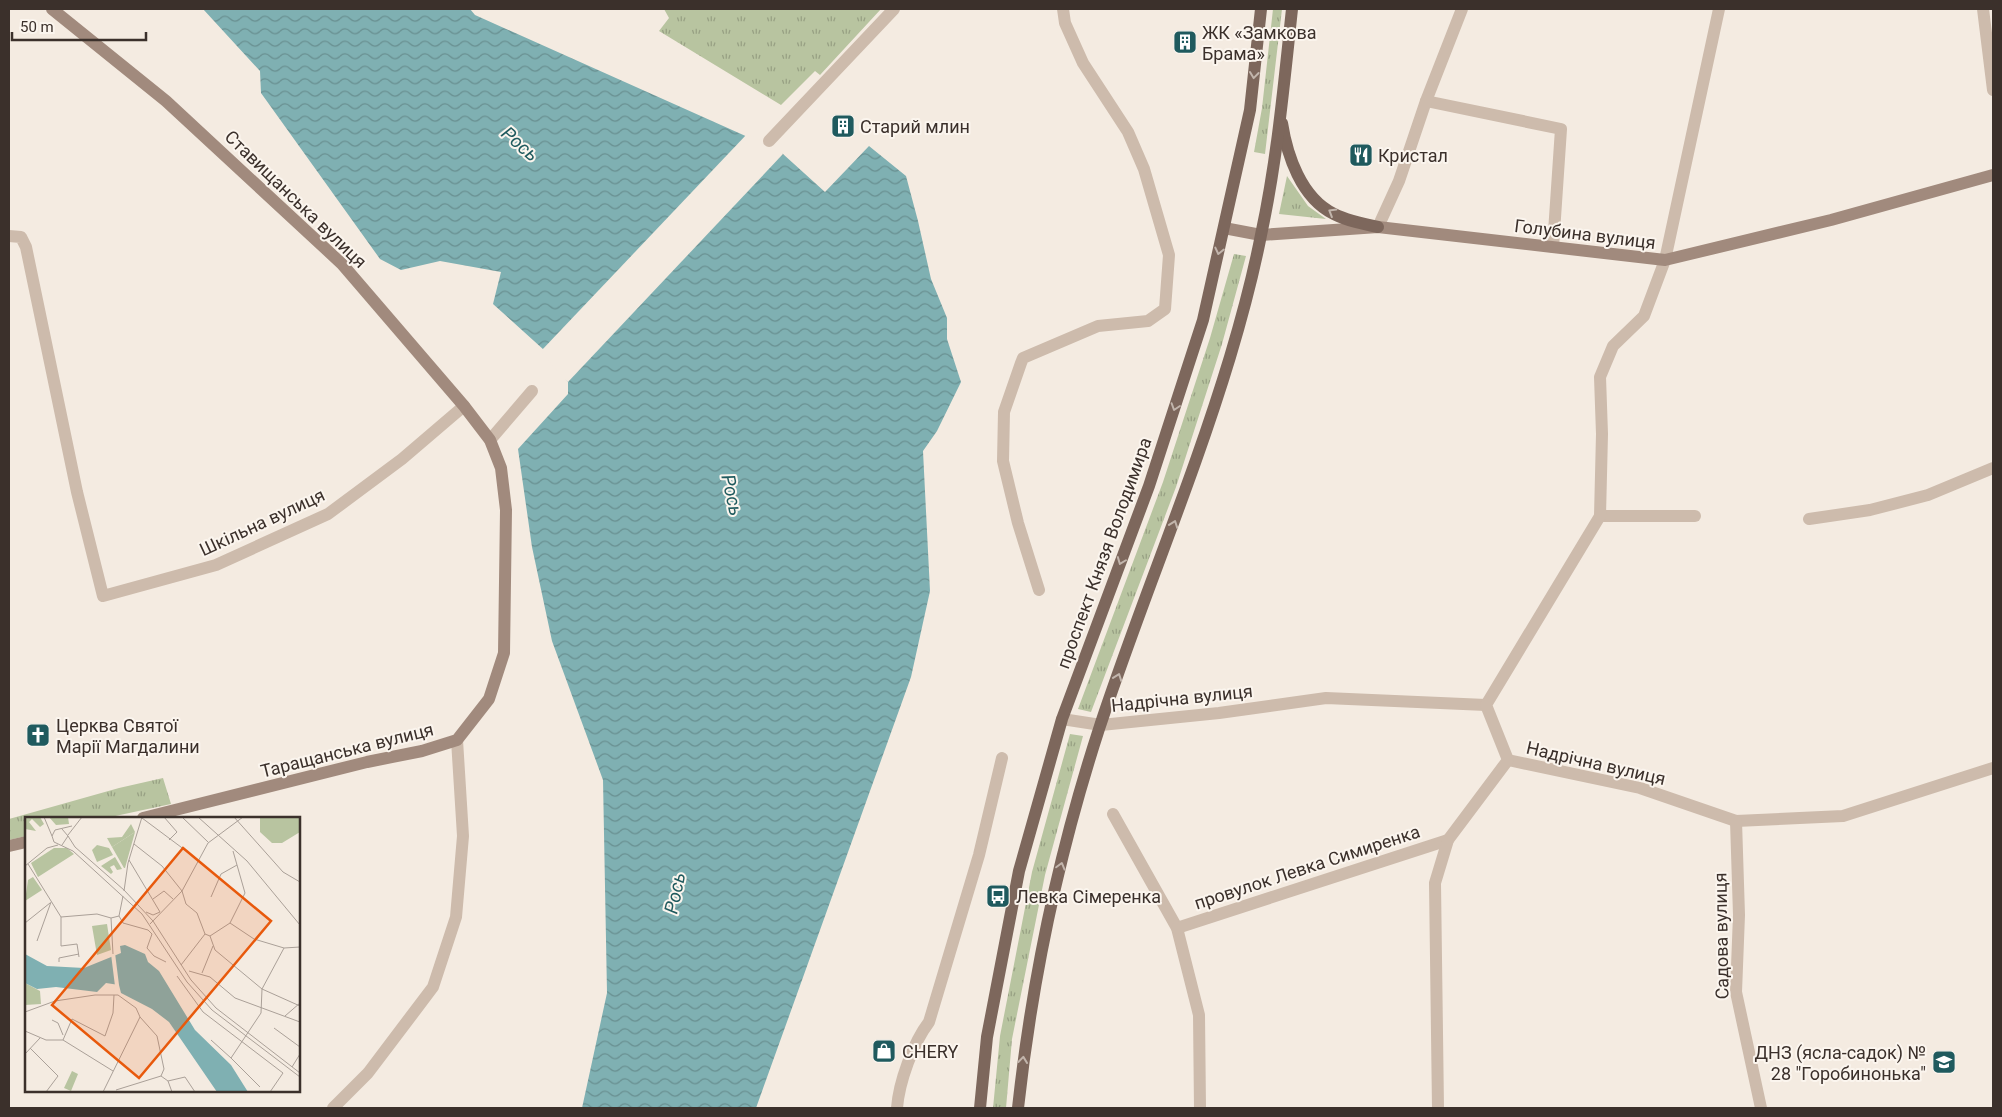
<svg xmlns="http://www.w3.org/2000/svg" width="2002" height="1117" font-family="Roboto,sans-serif">
<style>
.grass{fill:url(#grass-tufts)}
.water{fill:url(#water-waves)}
.pier{fill:#f4ebe1}
.lines{fill:none;stroke-linecap:round;stroke-linejoin:round}
.street{stroke:#cdbbac;stroke-width:12}
.secondary{stroke:#a18a7d;stroke-width:12}
.primary{stroke:#7d675c;stroke-width:12}
.oneway{stroke:#c2b5ac}
.labels{text-anchor:middle;dominant-baseline:central;stroke-width:4;stroke-linejoin:round;paint-order:stroke}
.poi-label{font-size:18px;fill:#3b302b;stroke:#fbf5ee;text-anchor:start}
.street-label{font-size:18px;fill:#3b302b;stroke:#fbf5ee}
.water-label{font-size:19px;font-style:italic;fill:#1f5a5e;stroke:#fbf5ee}
.inset-road{fill:none;stroke:#aaa098;stroke-width:1}
.view{fill:#e8590c;fill-opacity:0.15;stroke:#e8590c;stroke-width:2.5}
.inset-edge{fill:none;stroke:#3b302b;stroke-width:2.5}
</style>
<defs>
<pattern id="grass-tufts" width="24" height="20" patternUnits="userSpaceOnUse" patternTransform="scale(1.25)"><rect width="24" height="20" fill="#b8c4a0"/><path d="M3 7l-1-3M5 7V3M7 7l1-3M15 17l-1-3M17 17v-4M19 17l1-3" fill="none" stroke="#97a083"/></pattern>
<pattern id="water-waves" width="16" height="10" patternUnits="userSpaceOnUse" patternTransform="scale(1.25)"><rect width="16" height="10" fill="#7fb0b2"/><path d="M0 5q4-4 8 0t8 0" fill="none" stroke="#699091"/></pattern>
</defs>
<rect width="100%" height="100%" fill="#f4ebe1"/>
<!-- grass -->
<g class="grass">
<polygon points="664,9 881,9 820,75 815,71 781,105 659,31 669,18"/>
<polygon points="1273,9 1282,9 1265,154 1254,152 1262,108"/>
<polygon points="1287,176 1308,206 1326,219 1279,214"/>
<polygon points="1234,254 1246,256 1222,344 1176,487 1091,712 1078,709 1163,482 1210,338"/>
<polygon points="1070,734 1083,736 1045,875 1012,1039 1006,1108 993,1108 1000,1036 1032,872"/>
<polygon points="163,778 171,804 106,818 26,818 26,836 9,840 9,819 119,788"/>
</g>
<!-- water -->
<polygon class="water" points="203,9 470,9 475,15 750,138 783,154 825,192 869,146 906,176 918,221 931,279 947,318 947,339 961,382 937,431 923,451 930,591 911,677 756,1108 582,1108 607,993 603,780 552,641 532,547 518,449 568,394 568,382 544,350 493,304 501,272 440,261 401,270 380,259 261,93 260,71"/>
<!-- pier -->
<polygon class="pier" points="747,134 777,148 783,154 568,382 558,372 541,351"/>
<g class="lines">
<!-- street -->
<g class="street">
<polyline points="1983,9 1993,90"/>
<polyline points="1426,101 1561,129 1553,247"/>
<polyline points="769,141 894,9"/>
<polyline points="1378,227 1399,181 1426,101 1462,9"/>
<polyline points="9,236 21,237 26,247 77,492 103,596 216,565 328,514 402,459 464,406"/>
<polyline points="490,440 532,391"/>
<polyline points="1600,516 1695,516"/>
<polyline points="1809,519 1870,510 1928,495 1993,468"/>
<polyline points="1039,590 1018,523 1003,461 1004,412 1021,363 1023,358 1098,326 1148,321 1165,309 1169,255 1144,169 1128,132 1083,63 1065,23 1063,9"/>
<polyline points="1062,719 1101,725 1219,713 1326,698 1486,705"/>
<polyline points="1508,760 1640,788 1736,821 1843,816 1993,768"/>
<polyline points="1113,814 1177,928 1199,1015 1200,1108"/>
<polyline points="1736,821 1739,915 1736,992 1761,1108"/>
<polyline points="1177,928 1448,840"/>
<polyline points="333,1108 368,1073 433,987 456,917 463,836 457,740"/>
<path d="M897 1108C899 1082 913 1043 929 1022L979 855 1002 758"/>
<polyline points="1438,1108 1435,883 1448,840 1508,760 1486,705 1600,516 1602,434 1600,377 1613,346 1644,316 1665,260 1719,9"/>
</g>
<!-- secondary -->
<g class="secondary">
<polyline points="52,9 166,101 342,264 464,406 490,440 501,468 506,510 504,653 489,699 457,740 422,751 367,762 143,818"/>
<polyline points="1224,228 1261,235 1378,227 1665,260 1831,220 1993,175"/>
<polyline points="9,846 26,842"/>
</g>
<!-- primary -->
<g class="primary">
<path d="M1282 123C1287 155 1301 198 1334 214 1348 221 1363 224 1378 227"/>
<polyline points="980,1108 987,1037 1019,871 1062,719 1149,486 1203,320 1250,110 1261,9"/>
<path d="M1018 1108C1032 980 1059 852 1099 729 1140 604 1192 483 1230 357 1242 317 1253 276 1261 235 1277 161 1284 84 1292 9"/>
</g>
</g>
<!-- one-way arrows -->
<defs><path id="oneway-chevron" d="M-2-3.5L2.5 0L-2 3.5" fill="none" stroke-width="1.6" stroke-linecap="round" stroke-linejoin="round" transform="scale(1.25)"/></defs>
<g class="oneway">
<use href="#oneway-chevron" transform="translate(1254 75) rotate(97)"/>
<use href="#oneway-chevron" transform="translate(1332 212) rotate(-149)"/>
<use href="#oneway-chevron" transform="translate(1219 251) rotate(103)"/>
<use href="#oneway-chevron" transform="translate(1175 407) rotate(108)"/>
<use href="#oneway-chevron" transform="translate(1174 524) rotate(-70)"/>
<use href="#oneway-chevron" transform="translate(1121 561) rotate(111)"/>
<use href="#oneway-chevron" transform="translate(1118 677) rotate(-70)"/>
<use href="#oneway-chevron" transform="translate(1061 866) rotate(-75)"/>
<use href="#oneway-chevron" transform="translate(1023 1060) rotate(-84)"/>
</g>
<!-- icons -->
<defs>
<g id="building-square" transform="scale(1.25)"><rect x="-9" y="-9" width="18" height="18" rx="4" fill="#1f5a5e" stroke="#fbf5ee"/><path d="M-4-6H4V6H1V3H-1V6H-4ZM-2.5-4.3h1.7v1.8h-1.7ZM.8-4.3h1.7v1.8H.8ZM-2.5-1h1.7V.8h-1.7ZM.8-1h1.7V.8H.8Z" fill="#fff"/></g>
<g id="restaurant-square" transform="scale(1.25)"><rect x="-9" y="-9" width="18" height="18" rx="4" fill="#1f5a5e" stroke="#fbf5ee"/><path d="M-5-6h1v4h1v-4h1v4h1v-4h1v5L-1.5 .5V6h-2V.5L-5-1ZM5-6V6H3V1.5H1.5Q1.5-4 5-6Z" fill="#fff"/></g>
<g id="church-square" transform="scale(1.25)"><rect x="-9" y="-9" width="18" height="18" rx="4" fill="#1f5a5e" stroke="#fbf5ee"/><path d="M-1.2-6h2.4v3.5h3.3v2.4h-3.3V6h-2.4V-.1h-3.3v-2.4h3.3Z" fill="#fff"/></g>
<g id="bus-square" transform="scale(1.25)"><rect x="-9" y="-9" width="18" height="18" rx="4" fill="#1f5a5e" stroke="#fbf5ee"/><path d="M-5-6H5V4H4V6H2V4H-2V6H-4V4H-5ZM-3.5-4V0h7V-4ZM-3.5 1.2v1.5H-2V1.2ZM2 1.2v1.5H3.5V1.2Z" fill="#fff"/></g>
<g id="shop-square" transform="scale(1.25)"><rect x="-9" y="-9" width="18" height="18" rx="4" fill="#1f5a5e" stroke="#fbf5ee"/><path d="M-5-2.5h2.3a2.7 3.5 0 0 1 5.4 0H5L5.5 6h-11ZM-1.5-2.5h3a1.5 2.3 0 0 0-3 0Z" fill="#fff"/></g>
<g id="school-square" transform="scale(1.25)"><rect x="-9" y="-9" width="18" height="18" rx="4" fill="#1f5a5e" stroke="#fbf5ee"/><path d="M0-5L7-2L0 1L-7-2ZM-4 1L0 2.5L4 1V4Q0 6-4 4Z" fill="#fff"/></g>
</defs>
<g fill-rule="evenodd">
<use href="#building-square" x="1185" y="42"/>
<use href="#building-square" x="843" y="126"/>
<use href="#restaurant-square" x="1361" y="155"/>
<use href="#church-square" x="38" y="735"/>
<use href="#bus-square" x="998" y="896"/>
<use href="#shop-square" x="884" y="1051"/>
<use href="#school-square" x="1944" y="1062"/>
</g>
<g class="labels">
<!-- poi labels -->
<g class="poi-label">
<text x="1202" y="32">ЖК «Замкова<tspan x="1202" dy="21">Брама»</tspan></text>
<text x="860" y="126">Старий млин</text>
<text x="1378" y="155">Кристал</text>
<text x="56" y="725">Церква Святої<tspan x="56" dy="21">Марії Магдалини</tspan></text>
<text x="1016" y="896">Левка Сімеренка</text>
<text x="902" y="1051">CHERY</text>
<text x="1926" y="1052" text-anchor="end">ДНЗ (ясла-садок) №<tspan x="1926" dy="21">28 "Горобинонька"</tspan></text>
</g>
<!-- street labels -->
<g class="street-label">
<text transform="translate(296 199) rotate(44)">Ставищанська вулиця</text>
<text transform="translate(1585 234) rotate(7)">Голубина вулиця</text>
<text transform="translate(262 522) rotate(-25)">Шкільна вулиця</text>
<text transform="translate(1104 553) rotate(-70)">проспект Князя Володимира</text>
<text transform="translate(1182 698) rotate(-6)">Надрічна вулиця</text>
<text transform="translate(347 750) rotate(-14)">Таращанська вулиця</text>
<text transform="translate(1596 763) rotate(13)">Надрічна вулиця</text>
<text transform="translate(1307 867) rotate(-18)">провулок Левка Симиренка</text>
<text transform="translate(1721 936) rotate(-91)">Садова вулиця</text>
</g>
<!-- water labels -->
<g class="water-label">
<text transform="translate(520 144) rotate(41)">Рось</text>
<text transform="translate(732 495) rotate(78)">Рось</text>
<text transform="translate(675 893) rotate(-78)">Рось</text>
</g>
</g>
<!-- overview -->
<g transform="translate(25 817)">
<rect width="275" height="275" fill="#f4ebe1"/>
<path d="M106 7 110 15 87 30 82 21 97 20ZM72 28 84 31 88 38 72 45 67 33ZM90 40 97 52 92 53 89 48 85 50 88 55 86 57 76 49ZM82 107 86 133 72 138 67 109Z" fill="#b8c4a0"/>
<path d="M8 60 17 73 0 84 3 63ZM0 166 15 174 16 187 0 188Z" fill="#b8c4a0"/>
<path d="M0 0H15L19 7 15 10 7 2 4 5 11 14 0 12ZM24 0H43L44 7 31 8ZM110 15 100 51H99L87 30ZM29 31H42L49 37 13 60 6 46Z" fill="#b8c4a0"/>
<path d="M235 0H275V15L257 26H247L235 15ZM47 254 53 257 46 274 39 271Z" fill="#b8c4a0"/>
<path d="M100 128 120 137 123 145 134 154 170 213 206 248 223 275H192L144 205 127 192 96 176 94 168 81 166 72 175 31 170 12 172 0 166V137L22 149 59 151 96 136 95 129Z" fill="#7fb0b2"/>
<path d="M90 136 94 168 90 169 86 137Z" fill="#f4ebe1"/>
<path class="inset-road" d="M19 0 27 19M139 0 152 15 144 23M157 0 183 25M173 0 222 44 275 108M209 0 258 55 275 65M117 1 172 42M47 9 30 13 27 19 29 25 48 34 117 97 162 165 187 193 275 260M43 18 57 0M43 19 50 30 99 73 128 104 166 163 191 191 275 256M109 27 137 49 157 74 161 87 172 96 180 117 185 119 190 133 237 172 275 189M37 28 43 19 37 12M104 43 135 95M3 47 36 100 72 97 86 101 94 99 98 79M0 49 22 31 33 28M99 74 103 46 117 0M186 80 196 57 212 48M128 82 139 74 148 82M121 95 128 98 135 95M94 99 98 106 123 113 127 117 122 131 129 139 141 145M36 100V129L52 127 54 140M86 101 88 137M0 106 25 86M205 106 229 122 259 131 275 130M125 107 157 74 183 26 218 0M185 119 205 106 220 76 208 34M12 124 26 85M34 145V141L54 137M156 148 180 117M164 154 185 160 210 181 275 205M177 156 188 129M152 159 178 195 258 256 245 275M0 195 30 184 70 178H93L111 191 115 200 78 275M260 199 275 186M27 203 33 206 38 218M249 211 275 230M0 214 21 223H38L88 254M38 223 47 202 80 219 88 196 89 178M186 223 206 241M5 231 33 259 21 275M0 237 15 221M267 250 275 237M136 259 143 264 147 275M143 264 160 260 170 275M235 270 206 241 236 196 237 172 259 131M91 273 136 259 139 252 132 219 115 200"/>
<path class="view" d="M158 31 246 104 114 261 27 188Z"/>
<rect width="275" height="275" class="inset-edge"/>
</g>
<!-- border -->
<rect width="2002" height="1117" fill="none" stroke="#3b302b" stroke-width="20"/>
<!-- scale -->
<path d="M12 32v8h134v-8" fill="none" stroke="#3b302b" stroke-width="2.5"/>
<text x="20" y="32" font-size="15" fill="#3b302b" stroke="#fbf5ee" stroke-width="4" paint-order="stroke">50 m</text>
</svg>
